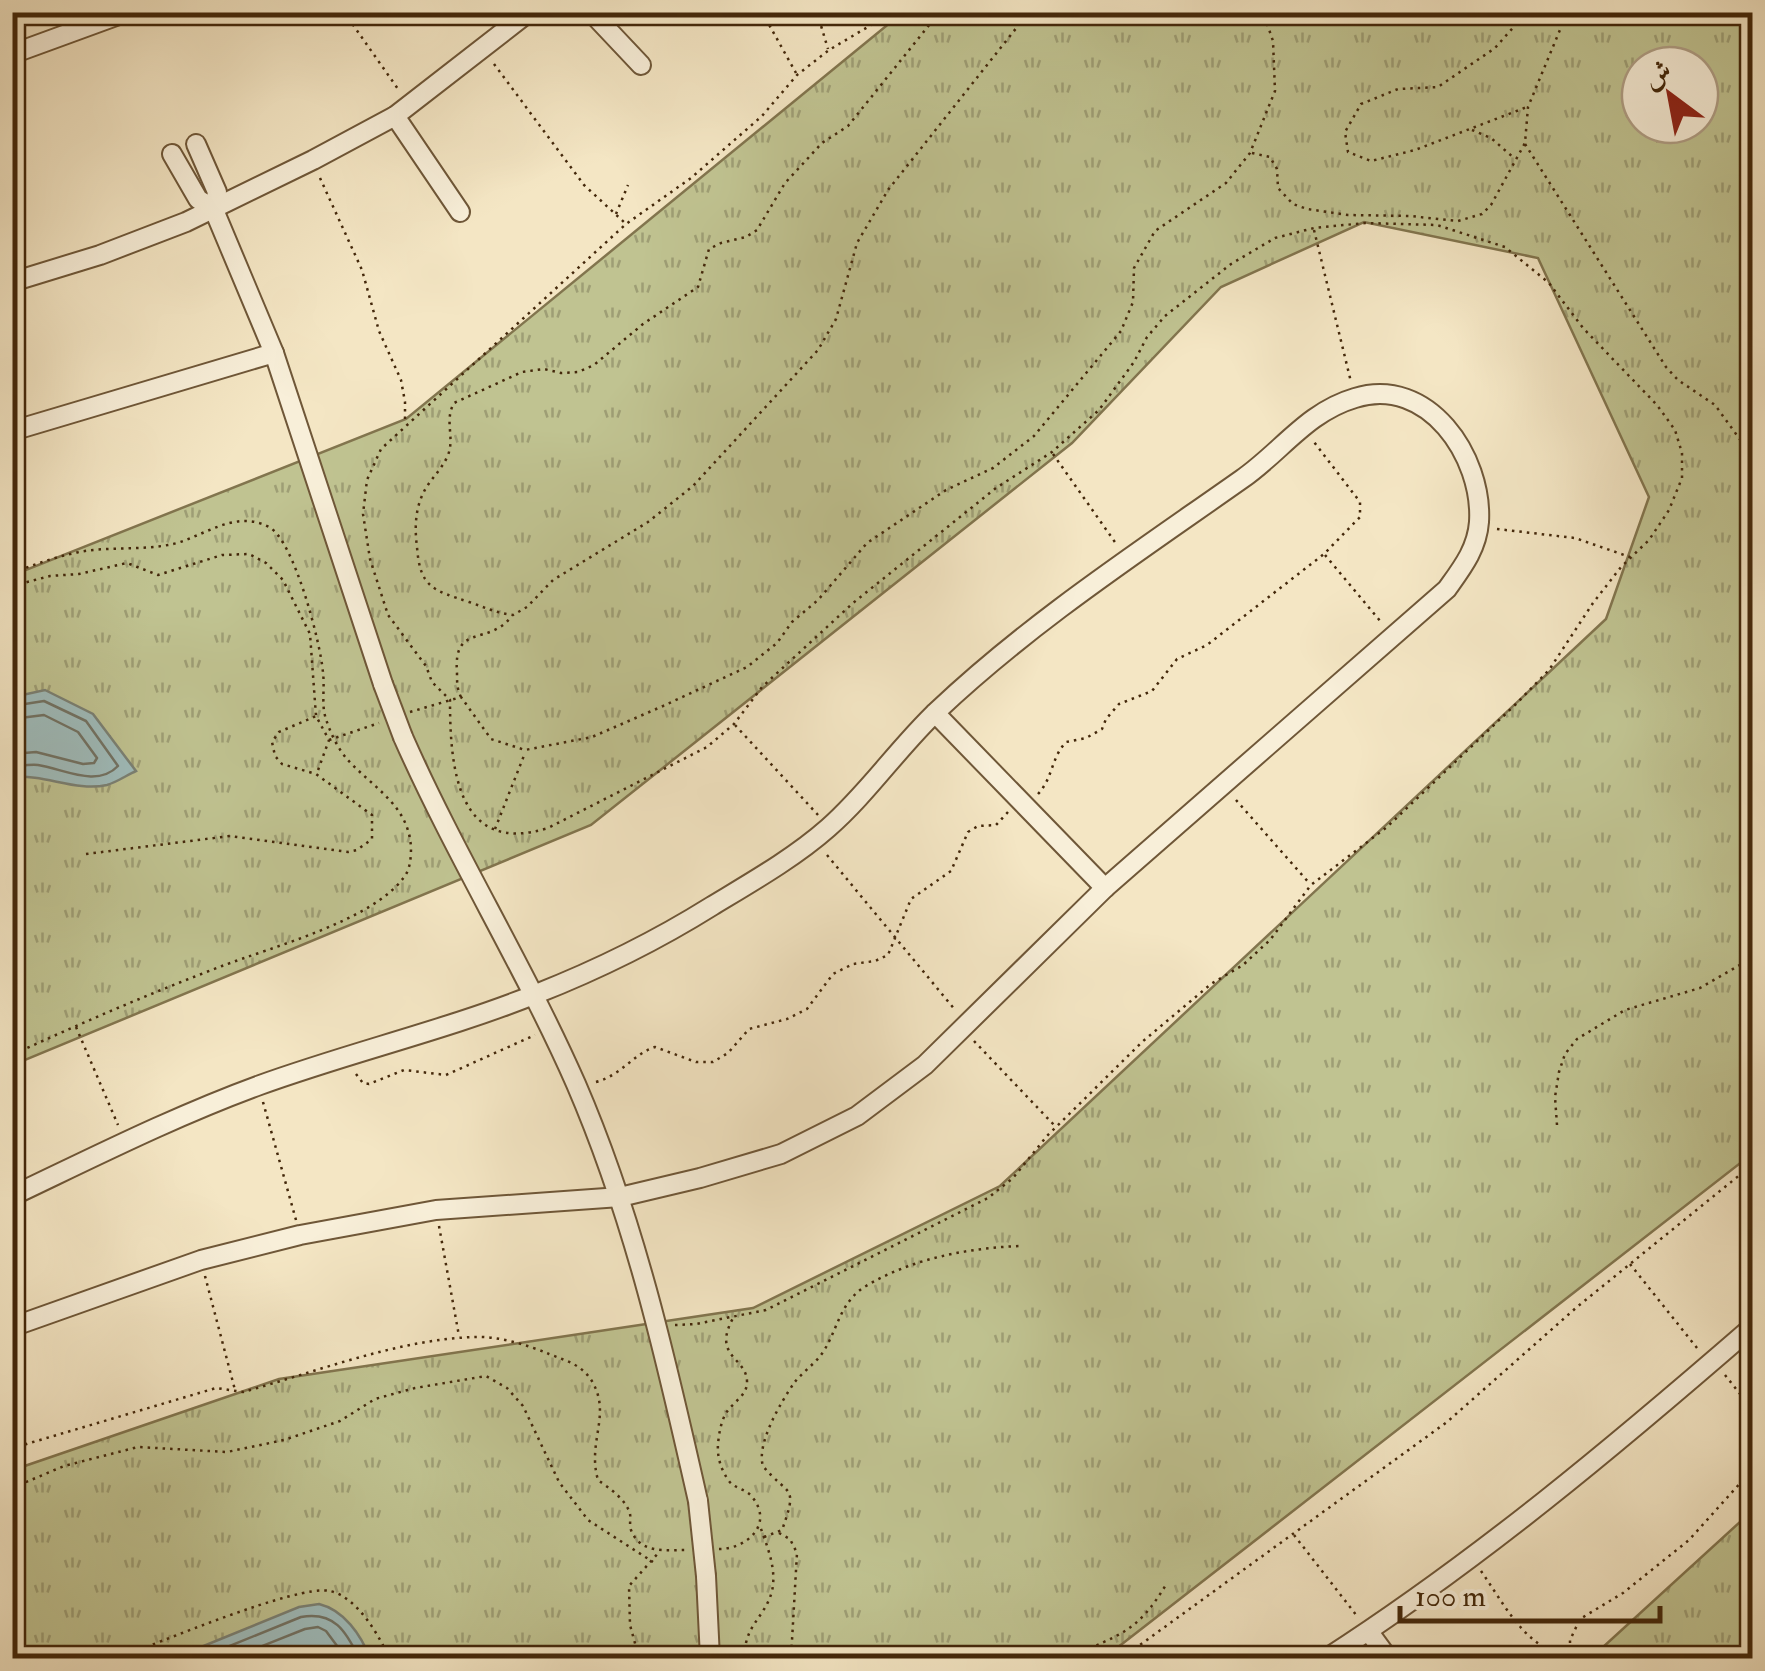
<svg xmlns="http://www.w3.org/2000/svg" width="1765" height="1671" font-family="'IM FELL Double Pica',Amiri,serif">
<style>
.grass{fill:url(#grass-tufts);stroke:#82754e;stroke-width:2.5;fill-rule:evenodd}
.water{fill:#9fbdbd;stroke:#7a8175;stroke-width:2.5}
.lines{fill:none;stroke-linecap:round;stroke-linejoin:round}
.shore{stroke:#717264;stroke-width:2.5}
.minor-casing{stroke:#6f5738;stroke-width:22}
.path{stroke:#43270a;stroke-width:2.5;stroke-dasharray:2.5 5;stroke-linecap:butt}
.minor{stroke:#f8efd9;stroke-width:18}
.minor-bridge-casing{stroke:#6f5738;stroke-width:22;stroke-linecap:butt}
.minor-bridge{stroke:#f8efd9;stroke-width:18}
</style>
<defs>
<pattern id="grass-tufts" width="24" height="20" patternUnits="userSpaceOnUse" patternTransform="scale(2.5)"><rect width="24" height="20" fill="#c0c391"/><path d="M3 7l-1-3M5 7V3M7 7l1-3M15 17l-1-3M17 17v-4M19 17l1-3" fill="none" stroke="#9e9e75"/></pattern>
</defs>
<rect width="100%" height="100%" fill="#f4e6c4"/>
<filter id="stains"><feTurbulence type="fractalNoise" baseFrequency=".002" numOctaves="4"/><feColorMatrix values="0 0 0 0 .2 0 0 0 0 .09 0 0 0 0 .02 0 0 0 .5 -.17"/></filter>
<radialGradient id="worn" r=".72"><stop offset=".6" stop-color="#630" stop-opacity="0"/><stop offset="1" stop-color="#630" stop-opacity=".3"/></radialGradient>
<!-- grass -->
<g class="grass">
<path d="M902 13H1752V1154L1104 1658H13V1470L279 1379 753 1308 1000 1186 1606 619 1649 497 1538 258 1364 222 1221 287 1072 443 591 825 13 1065V575L406 419ZM1640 65H1700V125H1640Z"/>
<polygon points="1752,1511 1752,1658 1591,1658"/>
</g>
<!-- water -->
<g class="water">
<path d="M45 690 93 714 136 771C127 775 117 782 107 785 76 792 45 774 13 777V697Z"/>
<path d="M319 1604C344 1610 361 1635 370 1658H174L299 1607Z"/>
</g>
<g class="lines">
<!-- shore -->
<g class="shore">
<path d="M12 706 44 701 86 721 118 766C97 788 64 769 38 765 30 764 21 766 12 767"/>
<polyline points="12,719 44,715 78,732 97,758 94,763 83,764 36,752 12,754"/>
<path d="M200 1658 301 1617C334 1611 346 1631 359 1658"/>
<polyline points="232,1658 305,1629 318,1627 326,1631 346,1658"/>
</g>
<!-- minor casing -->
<g class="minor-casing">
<g id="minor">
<polyline points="591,12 641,65"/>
<polyline points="12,54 127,12"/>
<polyline points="395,116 460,212"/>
<polyline points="196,144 217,192 214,210"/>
<polyline points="172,154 198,199 214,210 274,353 383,684"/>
<polyline points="12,282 100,255 186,222 313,160 395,116 529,12"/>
<polyline points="12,431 274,353"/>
<polyline points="935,713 1105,888"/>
<path d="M403 737C455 855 524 966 576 1084 634 1218 666 1359 698 1501"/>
<path d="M12 1196C94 1157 175 1116 260 1085 351 1052 446 1030 536 994 597 970 656 941 712 906 750 883 794 858 828 828 868 793 898 748 937 711 1030 623 1137 553 1242 479 1281 452 1307 412 1355 398 1428 375 1483 457 1479 522 1477 549 1462 568 1447 589L1105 888 925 1065 857 1116 781 1154 700 1178 620 1197 436 1210 300 1235 201 1260 12 1327"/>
<polyline points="706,1576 710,1658"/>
<polyline points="1369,1632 1388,1658"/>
<path d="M1327 1658C1479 1560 1616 1445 1752 1327"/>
</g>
</g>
<!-- path -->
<g class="path">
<polyline points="344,12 398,89"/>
<polyline points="762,12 796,73"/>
<path d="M936 12 934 19 848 126 822 143 785 183 757 230 746 237 721 243 709 249 698 287 643 324 594 365 578 372 561 373 544 369 522 372 454 403C444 421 455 437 448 455 441 472 426 482 420 501 415 515 415 532 417 547 420 588 433 590 469 602 484 607 496 613 513 615L527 607 553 580 648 522 693 486 818 350 836 319 857 243 888 190 1029 12"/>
<polyline points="1527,12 1495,48 1438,87 1398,89 1361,104 1345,132 1348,152 1371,161 1415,150 1527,107"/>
<polyline points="819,19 828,49"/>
<polyline points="494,64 584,185 625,223"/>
<polyline points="1472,130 1491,138 1514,158"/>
<polyline points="1525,144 1666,367 1678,380 1715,405 1752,456"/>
<polyline points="1252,153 1270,157 1277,169 1278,188 1293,204 1307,209 1348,215 1410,216 1458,221 1482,214 1491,205 1525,143 1528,107 1562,25 1571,12"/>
<polyline points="320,178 362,270 379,331 401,380 405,402 405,423"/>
<polyline points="616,214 628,185"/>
<polyline points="1314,230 1351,382"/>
<polyline points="1053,454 1117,545"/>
<polyline points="1497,529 1575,538 1630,557"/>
<polyline points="1325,555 1381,622"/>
<path d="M12 573C36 564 60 555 85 551 112 547 141 550 168 545 200 540 233 508 269 527 294 540 321 644 323 673 325 688 321 705 326 719 330 732 338 749 347 759 373 788 409 805 411 848 411 858 410 870 404 877 374 920 272 947 222 966 151 993 81 1023 12 1055"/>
<polyline points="12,586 50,576 79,574 127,563 158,575 222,555 249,554 266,563 283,580 310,634 316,716 329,740 317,773"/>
<path d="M461 697C457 689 457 683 457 673 453 622 488 647 512 616"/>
<polyline points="410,712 461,697 491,739 525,750 592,737 663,706 747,667 777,643 792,622 818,600 867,543 946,490 993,468 1034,436 1121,331 1133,302 1134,268 1155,231 1226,183 1250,153 1275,91 1273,41 1263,12"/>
<polyline points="735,725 818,815"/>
<polyline points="329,740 379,723"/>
<path d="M1038 794C1053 778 1051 758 1066 742L1086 738 1102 729 1106 719 1119 704 1152 691 1177 659 1207 645 1324 554 1360 517V502L1314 442"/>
<polyline points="1236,800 1310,884"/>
<polyline points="495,829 525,753"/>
<polyline points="86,854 230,836 348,852 357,850 372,839 372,815 316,774 282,764 275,756 272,742 279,732 316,716"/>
<polyline points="827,855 956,1011"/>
<polyline points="76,1027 118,1125"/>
<polyline points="974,1041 1055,1126"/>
<polyline points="356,1074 363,1083 369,1084 404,1070 446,1075 535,1035"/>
<path d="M596 1082C622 1075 633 1054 655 1047L696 1062H713L728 1053 749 1029 787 1019 807 1009 833 974 853 964 875 961 888 955 911 899 951 871 968 832 978 826 996 825 1008 812"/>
<polyline points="263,1102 296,1220"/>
<polyline points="1557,1125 1555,1097 1559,1072 1565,1054 1577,1039 1625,1010 1700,988 1752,958"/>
<polyline points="439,1226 459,1336"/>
<polyline points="1630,1264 1697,1348"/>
<polyline points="205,1276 235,1390"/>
<path d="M675 1325 696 1324 766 1310 988 1198 1013 1178 1047 1136 1142 1042 1211 984 1243 965 1270 940 1311 885 1387 827 1516 704 1549 670 1593 603 1621 567 1649 540 1669 510 1682 478V453L1675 430 1657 405 1583 328 1549 283 1505 247 1437 225 1365 223 1314 228 1275 238 1231 264 1165 316 1147 337 1134 362 1099 410 1052 452 996 488 853 603 762 687 734 724 707 747 548 828C456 857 450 765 450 700L432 682 426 666 388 615 370 559 363 514 367 480 381 449 626 224 691 178 762 116 797 75 829 50 893 12"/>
<polyline points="1725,1375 1752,1409"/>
<path d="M12 1452 23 1445 216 1388 243 1392C316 1372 399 1339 475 1337 498 1336 528 1345 549 1354 567 1361 583 1365 593 1383 611 1416 587 1442 598 1480 609 1488 626 1499 630 1514 631 1519 629 1525 631 1530 640 1554 665 1550 686 1550"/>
<polyline points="12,1488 64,1466 138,1447 227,1452 284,1440 340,1421 375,1399 415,1388 486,1376 507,1388 523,1406 559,1482 588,1520 653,1562"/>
<polyline points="779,1533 790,1539 797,1553 791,1658"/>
<polyline points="1294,1535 1357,1616"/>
<path d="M764 1537 782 1530C799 1483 788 1497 763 1466 756 1444 781 1402 794 1383 803 1371 817 1363 825 1349 838 1327 841 1301 866 1286 911 1259 967 1248 1020 1246"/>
<path d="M719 1549C745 1549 774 1526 753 1498 747 1489 735 1489 729 1481 721 1470 717 1457 718 1444 719 1433 721 1422 726 1413 733 1402 748 1395 747 1381 746 1357 712 1357 733 1318"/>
<path d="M1481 1571C1505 1605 1524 1647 1568 1657"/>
<path d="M118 1658C156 1644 297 1584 330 1591 357 1597 379 1635 389 1658"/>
<polyline points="639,1658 630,1625 629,1586 660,1551"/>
<path d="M745 1658C743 1626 765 1618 772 1591 777 1569 767 1546 760 1526"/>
<path d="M1069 1658C1120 1633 1136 1635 1167 1583"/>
<polyline points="1122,1658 1447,1422 1577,1307 1752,1165"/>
<polyline points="1570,1658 1570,1640 1580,1619 1623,1593 1689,1540 1752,1470"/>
</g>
<!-- minor -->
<use href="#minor" class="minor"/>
<!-- minor-bridge casing -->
<g class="minor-bridge-casing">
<g id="minor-bridge">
<polyline points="383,684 403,737"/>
<polyline points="698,1501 706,1576"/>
</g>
</g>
<!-- minor-bridge -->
<use href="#minor-bridge" class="minor-bridge"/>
</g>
<!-- margin -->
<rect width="1765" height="1671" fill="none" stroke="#f4e6c4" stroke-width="50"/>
<rect x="15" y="15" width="1735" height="1641" fill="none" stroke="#43270a" stroke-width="5"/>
<rect x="25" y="25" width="1715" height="1621" fill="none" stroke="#43270a" stroke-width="2.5"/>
<!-- north arrow -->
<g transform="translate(1670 95) rotate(328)"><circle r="48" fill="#f8efd9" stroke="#b09f86" stroke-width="2.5"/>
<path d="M0-8L18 38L0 25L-18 38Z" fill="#8f2418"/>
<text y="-15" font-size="28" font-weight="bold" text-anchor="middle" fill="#43270a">ش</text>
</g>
<!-- scale -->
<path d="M1400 1606v15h260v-15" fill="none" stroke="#43270a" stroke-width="5"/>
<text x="1415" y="1606" font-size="30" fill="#43270a" stroke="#f8efd9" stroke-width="8" paint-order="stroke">100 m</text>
<rect width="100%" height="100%" filter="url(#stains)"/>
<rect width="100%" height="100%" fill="url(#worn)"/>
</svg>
